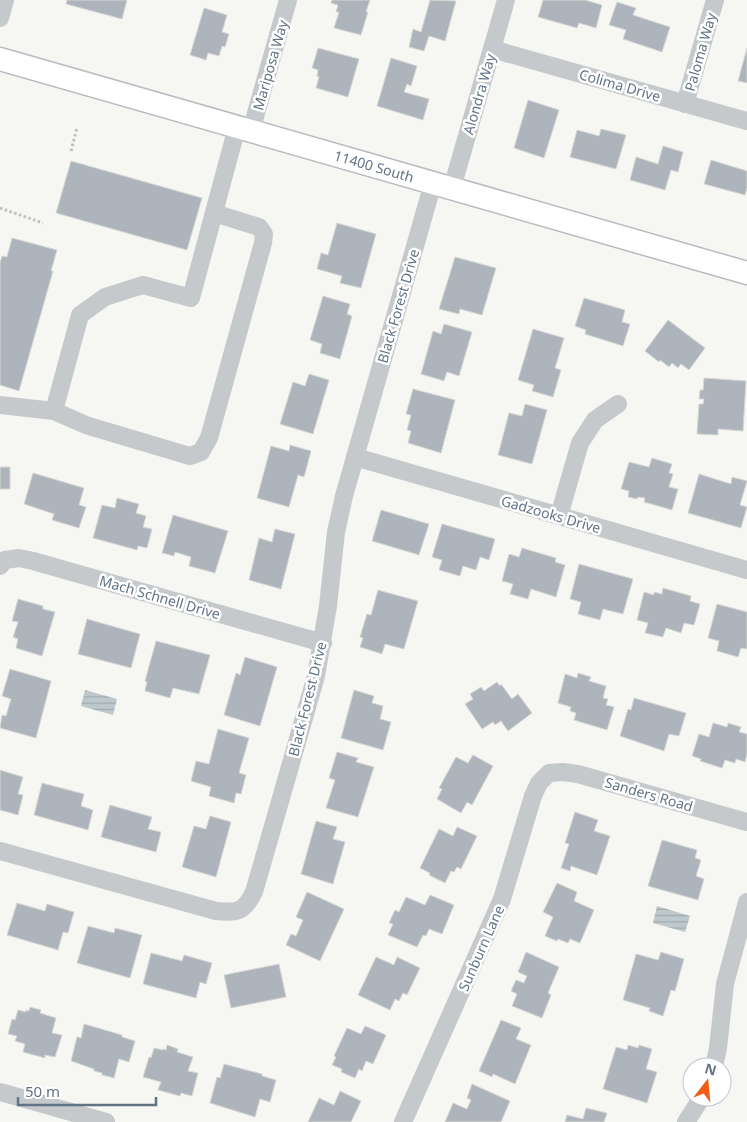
<svg xmlns="http://www.w3.org/2000/svg" width="747" height="1122" font-family="'Noto Sans',sans-serif">
<style>
.water{fill:url(#water-rules)}
.building{fill:#adb4bb;stroke:#d7d7d5}
.lines{fill:none;stroke-linecap:round;stroke-linejoin:round}
.major-casing{stroke:#b8bcc0;stroke-width:25}
.path{stroke:#bec0c3;stroke-width:3;stroke-dasharray:2.5 2.5;stroke-linecap:butt}
.minor{stroke:#c5c9cc;stroke-width:18}
.major{stroke:#fff;stroke-width:22}
.labels{text-anchor:middle;dominant-baseline:central;stroke-width:5;stroke-linejoin:round;paint-order:stroke}
.street-label{font-size:14px;fill:#627386;stroke:#fff}
</style>
<defs>
<pattern id="water-rules" width="6" height="5" patternUnits="userSpaceOnUse" patternTransform="scale(1.25)"><rect width="6" height="5" fill="#bec9ce"/><path d="M0 2.5h6" fill="none" stroke="#9ea8ad"/></pattern>
</defs>
<rect width="100%" height="100%" fill="#f6f6f2"/>
<!-- water -->
<g class="water">
<polygon points="85,690 117,699 113,715 81,706"/>
<polygon points="657,906 690,916 685,932 653,923"/>
</g>
<!-- building -->
<g class="building">
<polygon points="67,0 127,0 122,19 66,4"/>
<polygon points="332,0 370,0 366,12 368,12 361,35 334,28 339,12 336,12 338,5 331,3"/>
<polygon points="430,0 456,1 445,41 429,36 424,51 409,47 413,29 421,32"/>
<polygon points="543,0 585,0 602,5 596,28 579,23 577,28 538,17"/>
<polygon points="617,2 636,8 633,15 670,27 662,52 623,39 626,30 609,25"/>
<polygon points="204,8 227,15 222,32 229,34 225,47 222,46 219,56 208,53 206,60 190,55"/>
<polygon points="318,48 359,59 348,97 316,88 319,77 317,76 318,70 312,68"/>
<polygon points="747,48 747,83 738,81"/>
<polygon points="391,58 417,66 411,86 407,84 404,92 429,99 423,120 377,106"/>
<polygon points="528,100 559,110 544,158 514,148"/>
<polygon points="601,129 626,135 616,169 570,157 577,130 599,136"/>
<polygon points="663,146 683,152 678,172 671,170 665,190 630,180 636,157 658,164"/>
<polygon points="711,160 747,171 747,188 745,195 704,184"/>
<polygon points="71,161 202,198 187,250 56,213"/>
<polygon points="337,223 376,234 361,288 340,283 342,276 317,269 321,253 328,255"/>
<polygon points="12,238 57,250 51,271 53,271 19,391 0,385 0,262 2,256 7,257"/>
<polygon points="455,257 496,268 482,315 460,309 459,314 439,309"/>
<polygon points="323,296 350,304 347,314 352,316 340,359 320,353 322,344 310,340"/>
<polygon points="584,298 625,310 622,322 630,324 623,346 585,334 586,330 575,326"/>
<polygon points="668,320 705,348 689,370 681,364 678,368 672,363 669,367 660,360 659,362 645,351"/>
<polygon points="444,324 472,332 459,376 447,372 444,381 421,374 433,331 441,334"/>
<polygon points="533,329 564,338 555,368 561,370 553,397 532,391 534,385 518,380"/>
<polygon points="309,374 329,380 313,434 280,424 293,382 305,386"/>
<polygon points="704,378 746,381 743,431 718,429 718,435 697,434 699,404 703,404 704,399 699,399 700,390 703,390"/>
<polygon points="413,389 455,400 441,453 408,443 411,431 407,430 411,415 406,414"/>
<polygon points="525,404 547,410 532,464 498,455 509,413 522,416"/>
<polygon points="290,445 311,451 304,477 298,475 289,507 257,498 271,446 289,451"/>
<polygon points="652,458 672,464 669,473 673,474 669,487 678,489 672,510 644,502 645,498 638,497 637,499 628,497 629,491 621,489 629,462 649,467"/>
<rect x="0" y="467" width="10" height="22"/>
<polygon points="33,473 84,488 79,505 86,507 79,528 52,520 54,514 24,504"/>
<polygon points="699,474 731,484 732,477 747,481 740,505 747,507 741,528 688,513"/>
<polygon points="117,498 139,504 136,513 146,516 143,527 152,529 147,548 138,546 137,550 93,538 102,505 115,508"/>
<polygon points="381,510 429,524 419,555 372,541"/>
<polygon points="173,515 228,531 215,573 189,566 191,557 175,552 174,556 162,553"/>
<polygon points="442,524 495,539 489,560 480,557 476,570 463,566 460,576 439,570 442,560 432,557"/>
<polygon points="275,529 295,534 281,589 249,580 259,538 272,542"/>
<polygon points="522,548 556,558 555,562 565,565 556,597 531,589 528,599 510,594 513,584 502,581 509,554 519,557"/>
<polygon points="579,564 633,579 623,614 603,609 600,620 578,614 581,602 570,599"/>
<polygon points="663,588 691,596 690,601 700,604 694,625 684,623 681,633 666,628 663,637 645,633 648,623 637,620 644,592 654,595 654,592 662,594"/>
<polygon points="378,590 418,601 404,649 385,644 382,654 360,647 363,638 360,637 367,614 371,615"/>
<polygon points="18,599 43,606 43,609 55,612 42,656 16,648 18,639 13,637 18,622 12,621"/>
<polygon points="717,604 747,612 747,649 741,648 738,657 717,651 719,641 708,638"/>
<polygon points="87,619 140,634 131,668 78,654"/>
<polygon points="156,641 210,655 199,694 173,688 170,698 145,691 147,682 145,681"/>
<polygon points="245,657 277,667 260,726 224,715 236,673 240,675"/>
<polygon points="10,669 51,681 36,738 0,728 2,715 6,716 11,699 2,696"/>
<polygon points="578,673 591,677 589,681 606,686 603,698 608,699 606,705 614,707 607,730 574,720 576,713 570,711 571,707 558,703 565,674 577,678"/>
<polygon points="497,682 500,686 501,684 512,699 518,694 532,713 508,731 501,721 495,725 493,722 482,729 465,704 473,699 470,694 481,687 484,691"/>
<polygon points="354,690 374,696 372,703 383,706 380,719 391,722 383,750 341,738"/>
<polygon points="634,698 686,713 679,736 669,734 664,751 620,736 628,709 631,710"/>
<polygon points="713,723 727,727 728,723 741,727 739,732 747,734 747,754 745,762 736,759 735,763 725,760 722,768 700,761 701,759 692,756 699,734 709,737"/>
<polygon points="218,729 249,738 239,773 246,775 241,794 236,793 234,803 209,796 211,787 191,781 196,761 209,764"/>
<polygon points="337,752 358,758 356,762 374,767 358,817 326,808 335,780 329,778"/>
<polygon points="473,755 493,766 472,805 467,802 461,813 437,799 442,789 439,788 456,757 468,763"/>
<polygon points="0,770 23,777 18,794 23,795 18,815 0,810"/>
<polygon points="42,783 84,794 81,806 93,810 88,830 34,815"/>
<polygon points="110,805 152,817 148,829 161,832 156,852 101,837"/>
<polygon points="575,812 598,820 594,831 610,836 597,875 571,866 570,871 561,868 569,844 565,843"/>
<polygon points="210,816 231,822 216,877 182,867 194,826 206,829"/>
<polygon points="316,821 337,827 333,839 345,842 333,884 301,874"/>
<polygon points="457,827 477,836 461,869 457,867 454,872 451,871 445,883 429,875 430,873 420,868 439,829 453,836"/>
<polygon points="662,840 697,850 695,858 701,860 696,876 704,879 698,900 648,886"/>
<polygon points="557,883 577,892 574,901 594,910 580,943 570,939 568,943 558,939 557,941 545,936 553,917 543,912"/>
<polygon points="307,892 344,909 320,961 286,945 291,934 296,936 303,920 296,917"/>
<polygon points="430,895 454,905 442,934 429,929 426,936 423,935 417,947 388,935 393,924 389,923 395,910 399,912 406,897 425,905"/>
<polygon points="17,903 45,911 47,904 74,912 68,933 63,932 58,950 7,935"/>
<polygon points="88,926 114,933 115,928 142,935 130,978 77,963"/>
<polygon points="526,952 559,967 548,993 551,995 542,1018 512,1006 517,994 511,991 516,980 524,983 527,976 518,972"/>
<polygon points="661,952 684,959 675,991 671,990 663,1016 649,1011 650,1008 623,1000 636,954 658,960"/>
<polygon points="151,953 182,961 184,955 212,963 206,984 200,982 196,998 143,984"/>
<polygon points="376,957 394,965 397,957 420,968 407,995 403,993 399,1001 395,999 390,1010 358,995"/>
<polygon points="279,964 286,997 231,1008 224,975"/>
<polygon points="30,1007 41,1010 40,1013 56,1018 52,1033 62,1035 55,1057 45,1055 45,1058 23,1052 25,1044 15,1041 17,1036 8,1034 12,1019 15,1020 18,1010 26,1012 26,1010 29,1011"/>
<polygon points="501,1020 521,1028 516,1039 531,1045 515,1084 493,1074 492,1077 479,1071"/>
<polygon points="84,1024 122,1035 122,1037 135,1041 129,1062 119,1059 114,1078 102,1075 102,1073 94,1071 94,1069 71,1061 77,1037 81,1038"/>
<polygon points="365,1026 386,1035 373,1064 366,1061 362,1071 359,1069 355,1078 341,1072 342,1069 332,1065 336,1057 334,1056 347,1028 361,1034"/>
<polygon points="167,1045 178,1049 177,1052 193,1057 188,1071 198,1073 192,1096 181,1093 180,1096 158,1090 161,1082 143,1077 149,1057 151,1058 154,1048 163,1050 163,1049 166,1050"/>
<polygon points="628,1045 638,1048 639,1045 652,1049 646,1069 657,1072 647,1103 603,1089 616,1047 627,1050"/>
<polygon points="224,1064 262,1074 262,1076 276,1080 270,1102 260,1099 255,1117 210,1103 217,1077 220,1078"/>
<polygon points="472,1084 510,1101 501,1122 445,1122 453,1103 467,1109 471,1100 467,1098"/>
<polygon points="340,1091 361,1101 351,1122 308,1122 319,1098 334,1105"/>
<polygon points="586,1108 607,1113 604,1122 565,1122 567,1115 583,1119"/>
</g>
<g class="lines">
<!-- major casing -->
<g class="major-casing">
<polyline id="major" points="0,59 747,273"/>
</g>
<!-- path -->
<g class="path">
<polyline points="71,151 77,128"/>
<polyline points="0,208 43,223"/>
</g>
<!-- minor -->
<g class="minor">
<polyline points="0,18 5,0"/>
<polyline points="492,49 747,121"/>
<polyline points="685,104 715,0"/>
<polyline points="251,131 288,0"/>
<polyline points="452,188 506,0"/>
<polyline points="0,405 54,411 80,315 105,297 143,285 191,298 237,127"/>
<polyline points="54,411 86,425 190,456 201,452 209,438 263,243 264,234 259,227 214,213"/>
<polyline points="355,457 747,570"/>
<polyline points="559,516 580,443 595,420 618,404"/>
<polyline points="0,566 5,560 19,558 33,561 323,643"/>
<path d="M0 851 216 911C238 913 244 912 254 892L316 676 328 606 336 532 344 496 433 183"/>
<polyline points="714,1067 718,1048 725,984 747,902"/>
<polyline points="0,1092 106,1122"/>
<polyline points="403,1122 502,899 533,796 539,783 549,773 563,772 578,774 747,822"/>
<polyline points="686,1122 702,1097"/>
</g>
<!-- major -->
<use href="#major" class="major"/>
</g>
<g class="labels">
<!-- street labels -->
<g class="street-label">
<text transform="translate(700 52) rotate(-74)">Paloma Way</text>
<text transform="translate(270 65) rotate(-74)">Mariposa Way</text>
<text transform="translate(620 85) rotate(16)">Colima Drive</text>
<text transform="translate(479 94) rotate(-74)">Alondra Way</text>
<text transform="translate(374 166) rotate(16)">11400 South</text>
<text transform="translate(398 306) rotate(-74)">Black Forest Drive</text>
<text transform="translate(551 514) rotate(16)">Gadzooks Drive</text>
<text transform="translate(160 597) rotate(16)">Mach Schnell Drive</text>
<text transform="translate(307 699) rotate(-76)">Black Forest Drive</text>
<text transform="translate(649 794) rotate(16)">Sanders Road</text>
<text transform="translate(481 948) rotate(-66)">Sunburn Lane</text>
</g>
</g>
<!-- north arrow -->
<g transform="translate(707 1082) rotate(16)"><circle r="24" fill="#ffffff" stroke="#c0c7cf"/>
<path d="M0-4L9 19L0 12L-9 19Z" fill="#f15c16"/>
<text y="-8" font-size="14" font-weight="bold" text-anchor="middle" fill="#627386">N</text>
</g>
<!-- scale -->
<path d="M18 1097v8h138v-8" fill="none" stroke="#627386" stroke-width="2.5"/>
<text x="25" y="1097" font-size="15" fill="#627386" stroke="#ffffff" stroke-width="4" paint-order="stroke">50 m</text>
</svg>
